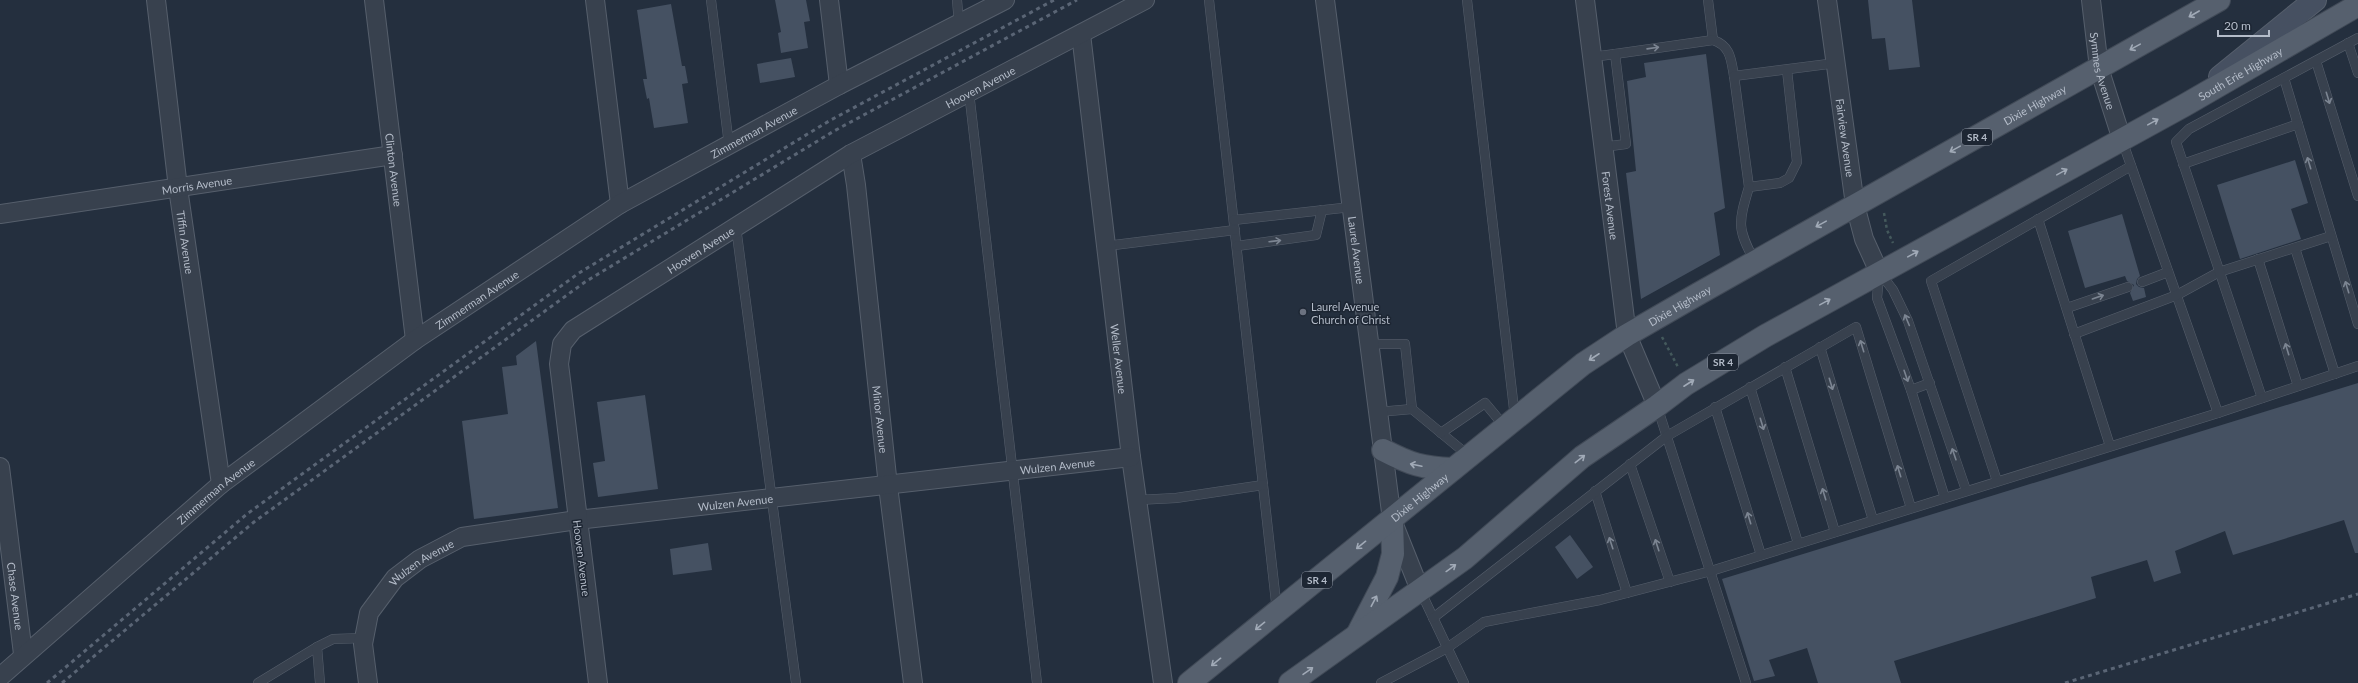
<svg xmlns="http://www.w3.org/2000/svg" width="2358" height="683" font-family="Lato,sans-serif">
<style>
.building{fill:#455162}
.lines{fill:none;stroke-linecap:round;stroke-linejoin:round}
.lane-casing{stroke:#565f6c;stroke-width:10}
.street-casing{stroke:#565f6c;stroke-width:20}
.secondary-casing{stroke:#565f6c;stroke-width:24}
.primary-casing{stroke:#414a57;stroke-width:24}
.path{stroke:#44595c;stroke-width:2.5;stroke-dasharray:3 3;stroke-linecap:butt}
.lane{stroke:#38414e;stroke-width:9}
.street{stroke:#38414e;stroke-width:18}
.secondary{stroke:#465061;stroke-width:22}
.primary{stroke:#56606e;stroke-width:22}
.rail{stroke:#5a6575;stroke-width:3;stroke-dasharray:4 4;stroke-linecap:butt}
.oneway{stroke:#a1aab7}
.oneway2{stroke:#7c8592}
.worship-dot{fill:#6b7280;stroke:#1d2633;stroke-width:1.5}
.labels{text-anchor:middle;dominant-baseline:central;stroke-width:3;stroke-linejoin:round;paint-order:stroke}
.shield{fill:#1d2633;stroke:#878f9c;stroke-width:1}
.shield-label{font-size:10px;font-weight:bold;fill:#b4bcc9}
.street-label{font-size:11px;fill:#b4bcc9;stroke:#1d2633}
.poi-label{font-size:11px;fill:#b4bcc9;stroke:#1d2633;text-anchor:start}
</style>
<rect width="100%" height="100%" fill="#242f3e"/>
<!-- building -->
<g class="building">
<polygon points="775,0 806,0 810,21 804,22 808,48 781,53 778,33 781,32"/>
<polygon points="1868,0 1912,0 1920,67 1889,70 1885,38 1872,39"/>
<polygon points="671,4 682,66 685,66 688,83 682,84 688,123 654,128 649,98 647,99 643,79 647,79 637,10"/>
<polygon points="1706,54 1725,208 1714,213 1720,255 1641,299 1626,173 1636,171 1627,81 1646,77 1644,63"/>
<polygon points="791,58 795,77 760,83 757,64"/>
<polygon points="2295,160 2308,203 2291,209 2301,239 2240,259 2217,185"/>
<polygon points="2122,214 2140,276 2137,279 2136,284 2139,287 2144,288 2146,297 2133,301 2130,293 2134,285 2127,281 2125,276 2085,288 2068,231"/>
<polygon points="536,341 558,508 474,519 462,421 508,414 502,367 517,365 516,356"/>
<polygon points="2358,383 2358,553 2355,553 2344,520 2233,555 2225,531 2175,551 2181,573 2154,582 2147,560 2091,577 2096,598 1894,661 1901,683 1818,683 1807,648 1769,660 1775,676 1754,681 1722,579"/>
<polygon points="645,395 658,489 598,497 593,463 605,461 597,402"/>
<polygon points="1570,535 1593,567 1577,579 1555,547"/>
<polygon points="708,543 712,570 673,575 670,549"/>
</g>
<g class="lines">
<!-- lane casing -->
<g class="lane-casing">
<g id="lane">
<polyline points="711,0 729,145"/>
<polyline points="957,0 959,24"/>
<polyline points="1209,0 1277,611"/>
<polyline points="1467,0 1515,418"/>
<polyline points="1708,0 1713,40"/>
<polyline points="2348,43 2358,73"/>
<path d="M1615 54 1713 40C1731 46 1731 60 1734 76"/>
<polyline points="1592,57 1615,54 1626,144 1603,147"/>
<polyline points="2316,61 2358,196"/>
<polyline points="1787,70 1797,162 1789,178 1780,183 1749,187 1734,76 1836,63"/>
<polyline points="2284,78 2358,324"/>
<polyline points="969,92 1037,683"/>
<polyline points="2122,140 2218,413"/>
<polyline points="2183,164 2298,124"/>
<path d="M1749 187C1738 224 1737 228 1755 262"/>
<polyline points="2038,219 2110,446"/>
<polyline points="1234,220 1351,207"/>
<polyline points="736,227 796,683"/>
<polyline points="1106,246 1235,230"/>
<polyline points="1237,246 1316,235 1322,210"/>
<polyline points="2295,248 2335,374"/>
<polyline points="2258,259 2298,386"/>
<polyline points="1880,273 1893,290 1908,321 1966,490"/>
<polyline points="1879,276 1877,298 1911,390 1945,498"/>
<polyline points="2142,282 2168,272"/>
<polyline points="2067,308 2128,287"/>
<polyline points="2074,334 2177,295 2219,272 2331,236"/>
<polyline points="1369,344 1405,344 1412,409 1378,412"/>
<polyline points="1820,347 1873,520"/>
<polyline points="1785,367 1835,532"/>
<polyline points="1750,387 1798,543"/>
<polyline points="1911,390 1930,383"/>
<polyline points="2262,398 2176,142 2189,129 2358,38"/>
<polyline points="1657,406 1746,683"/>
<polyline points="1715,407 1761,555"/>
<polyline points="1412,409 1469,456"/>
<polyline points="1441,433 1485,403 1505,427"/>
<polyline points="1630,464 1670,582"/>
<polyline points="1997,481 1931,281 2131,166"/>
<polyline points="1595,491 1627,593"/>
<polyline points="1137,500 1176,498 1263,485"/>
<polyline points="1420,590 1464,683"/>
<polyline points="1433,618 1667,436 1856,327 1911,508"/>
<polyline points="258,683 317,647"/>
<polyline points="320,683 317,647 333,639 364,638"/>
<polyline points="1381,683 1447,648 1484,622 1600,600 1711,571 2218,413 2358,366"/>
</g>
</g>
<!-- street casing -->
<g class="street-casing">
<g id="street">
<path id="s1" d="M156 0 178 188 221 484"/>
<path id="s2" d="M374 0 415 340"/>
<polyline points="595,0 620,204"/>
<polyline points="829,0 839,85"/>
<path id="s3" d="M1325 0 1392 520 1420 590"/>
<path id="s4" d="M1585 0 1627 335 1657 406"/>
<path id="s5" d="M1827 0 1855 205 1864 239 1879 272"/>
<path id="s6" d="M2091 0 2099 68 2122 140"/>
<path id="s7" d="M1081 34 1131 457 1163 683"/>
<path id="s8" d="M851 154 856 185 888 486 913 683"/>
<path id="s9" d="M0 214 393 155"/>
<path id="s10" d="M0 467 23 654"/>
<path id="s11" d="M0 677 221 484 415 340 620 204 839 85 1005 0"/>
<path id="s12" d="M368 683 363 644 369 613 395 578 420 559 462 537 577 520 1131 457"/>
<path id="s13" d="M598 683 559 364 562 344 573 330 851 154 1145 0"/>
</g>
</g>
<!-- secondary casing -->
<g class="secondary-casing">
<polyline id="secondary" points="2220,77 2315,0"/>
</g>
<!-- primary casing -->
<g class="primary-casing">
<g id="primary">
<path d="M1383 450C1410 464 1422 468 1453 469"/>
<polyline points="1358,633 1387,577 1393,554 1392,520"/>
<path id="s14" d="M1189 683 1583 364 1627 335 1698 294 2219 0"/>
<path id="s15" d="M1290 683 1465 558 1582 457 1657 406 1686 384 1765 336 2185 105 2358 5"/>
</g>
</g>
<!-- path -->
<g class="path">
<polyline points="1884,213 1887,230 1893,243"/>
<polyline points="1662,337 1678,367"/>
</g>
<!-- lane -->
<use href="#lane" class="lane"/>
<!-- street -->
<use href="#street" class="street"/>
<!-- secondary -->
<use href="#secondary" class="secondary"/>
<!-- primary -->
<use href="#primary" class="primary"/>
<!-- rail -->
<g class="rail">
<polyline points="47,683 247,514 579,273 829,121 1054,0"/>
<polyline points="62,683 254,522 585,282 834,131 1077,0"/>
<polyline points="2065,683 2358,594"/>
</g>
</g>
<!-- one-way arrows -->
<defs><path id="oneway-shaft" d="M-6 0H5M1.5-3L5.5 0L1.5 3" fill="none" stroke-width="1.6" stroke-linecap="round" stroke-linejoin="round"/></defs>
<g class="oneway">
<use href="#oneway-shaft" transform="translate(2194 14) rotate(150)"/>
<use href="#oneway-shaft" transform="translate(2135 47) rotate(151)"/>
<use href="#oneway-shaft" transform="translate(2153 122) rotate(-29)"/>
<use href="#oneway-shaft" transform="translate(1955 149) rotate(151)"/>
<use href="#oneway-shaft" transform="translate(2062 172) rotate(-29)"/>
<use href="#oneway-shaft" transform="translate(1821 224) rotate(151)"/>
<use href="#oneway-shaft" transform="translate(1913 254) rotate(-29)"/>
<use href="#oneway-shaft" transform="translate(1825 302) rotate(-29)"/>
<use href="#oneway-shaft" transform="translate(1594 357) rotate(147)"/>
<use href="#oneway-shaft" transform="translate(1689 383) rotate(-33)"/>
<use href="#oneway-shaft" transform="translate(1580 459) rotate(-38)"/>
<use href="#oneway-shaft" transform="translate(1416 465) rotate(-168)"/>
<use href="#oneway-shaft" transform="translate(1361 545) rotate(141)"/>
<use href="#oneway-shaft" transform="translate(1451 568) rotate(-36)"/>
<use href="#oneway-shaft" transform="translate(1374 601) rotate(-62)"/>
<use href="#oneway-shaft" transform="translate(1260 626) rotate(141)"/>
<use href="#oneway-shaft" transform="translate(1216 662) rotate(141)"/>
<use href="#oneway-shaft" transform="translate(1308 671) rotate(-35)"/>
</g>
<g class="oneway2">
<use href="#oneway-shaft" transform="translate(1653 48) rotate(-8)"/>
<use href="#oneway-shaft" transform="translate(2328 98) rotate(73)"/>
<use href="#oneway-shaft" transform="translate(2309 163) rotate(-107)"/>
<use href="#oneway-shaft" transform="translate(1275 241) rotate(-7)"/>
<use href="#oneway-shaft" transform="translate(2347 287) rotate(-107)"/>
<use href="#oneway-shaft" transform="translate(2098 297) rotate(-19)"/>
<use href="#oneway-shaft" transform="translate(1907 320) rotate(-113)"/>
<use href="#oneway-shaft" transform="translate(1862 346) rotate(-107)"/>
<use href="#oneway-shaft" transform="translate(2287 349) rotate(-107)"/>
<use href="#oneway-shaft" transform="translate(1906 376) rotate(71)"/>
<use href="#oneway-shaft" transform="translate(1831 384) rotate(73)"/>
<use href="#oneway-shaft" transform="translate(1762 424) rotate(73)"/>
<use href="#oneway-shaft" transform="translate(1954 454) rotate(-109)"/>
<use href="#oneway-shaft" transform="translate(1899 471) rotate(-107)"/>
<use href="#oneway-shaft" transform="translate(1824 494) rotate(-107)"/>
<use href="#oneway-shaft" transform="translate(1749 518) rotate(-107)"/>
<use href="#oneway-shaft" transform="translate(1611 543) rotate(-108)"/>
<use href="#oneway-shaft" transform="translate(1657 545) rotate(-108)"/>
</g>
<!-- markers -->
<circle class="worship-dot" cx="1303" cy="312" r="4"/>
<g class="labels">
<!-- shield labels -->
<g class="shield">
<rect x="1962" y="129" width="30" height="16" rx="3"/>
<rect x="1708" y="354" width="30" height="16" rx="3"/>
<rect x="1302" y="572" width="30" height="16" rx="3"/>
</g>
<g class="shield-label">
<text x="1977" y="137">SR 4</text>
<text x="1723" y="362">SR 4</text>
<text x="1317" y="580">SR 4</text>
</g>
<!-- street labels -->
<g class="street-label">
<text stroke="none"><textPath href="#s6" startOffset="72">Symmes Avenue</textPath></text>
<text stroke="none"><textPath href="#s15" startOffset="1132">South Erie Highway</textPath></text>
<text stroke="none"><textPath href="#s13" startOffset="834">Hooven Avenue</textPath></text>
<text stroke="none"><textPath href="#s14" startOffset="1028">Dixie Highway</textPath></text>
<text stroke="none"><textPath href="#s11" startOffset="933">Zimmerman Avenue</textPath></text>
<text stroke="none"><textPath href="#s5" startOffset="139">Fairview Avenue</textPath></text>
<text stroke="none"><textPath href="#s2" startOffset="171">Clinton Avenue</textPath></text>
<text stroke="none"><textPath href="#s9" startOffset="199">Morris Avenue</textPath></text>
<text stroke="none"><textPath href="#s4" startOffset="207">Forest Avenue</textPath></text>
<text stroke="none"><textPath href="#s1" startOffset="244">Tiffin Avenue</textPath></text>
<text stroke="none"><textPath href="#s13" startOffset="510">Hooven Avenue</textPath></text>
<text stroke="none"><textPath href="#s3" startOffset="252">Laurel Avenue</textPath></text>
<text stroke="none"><textPath href="#s11" startOffset="609">Zimmerman Avenue</textPath></text>
<text stroke="none"><textPath href="#s14" startOffset="620">Dixie Highway</textPath></text>
<text stroke="none"><textPath href="#s7" startOffset="327">Weller Avenue</textPath></text>
<text stroke="none"><textPath href="#s8" startOffset="267">Minor Avenue</textPath></text>
<text stroke="none"><textPath href="#s12" startOffset="793">Wulzen Avenue</textPath></text>
<text stroke="none"><textPath href="#s11" startOffset="285">Zimmerman Avenue</textPath></text>
<text stroke="none"><textPath href="#s14" startOffset="296">Dixie Highway</textPath></text>
<text stroke="none"><textPath href="#s12" startOffset="469">Wulzen Avenue</textPath></text>
<text transform="translate(582 558) rotate(83)">Hooven Avenue</text>
<text stroke="none"><textPath href="#s12" startOffset="145">Wulzen Avenue</textPath></text>
<text stroke="none"><textPath href="#s10" startOffset="130">Chase Avenue</textPath></text>
</g>
<!-- poi labels -->
<g class="poi-label">
<text x="1311" y="306">Laurel Avenue<tspan x="1311" dy="13">Church of Christ</tspan></text>
</g>
</g>
<!-- scale -->
<path d="M2218 30v6h51v-6" fill="none" stroke="#b4bcc9" stroke-width="2"/>
<text x="2224" y="30" font-size="12" fill="#b4bcc9" stroke="#1d2633" stroke-width="3" paint-order="stroke">20 m</text>
</svg>
